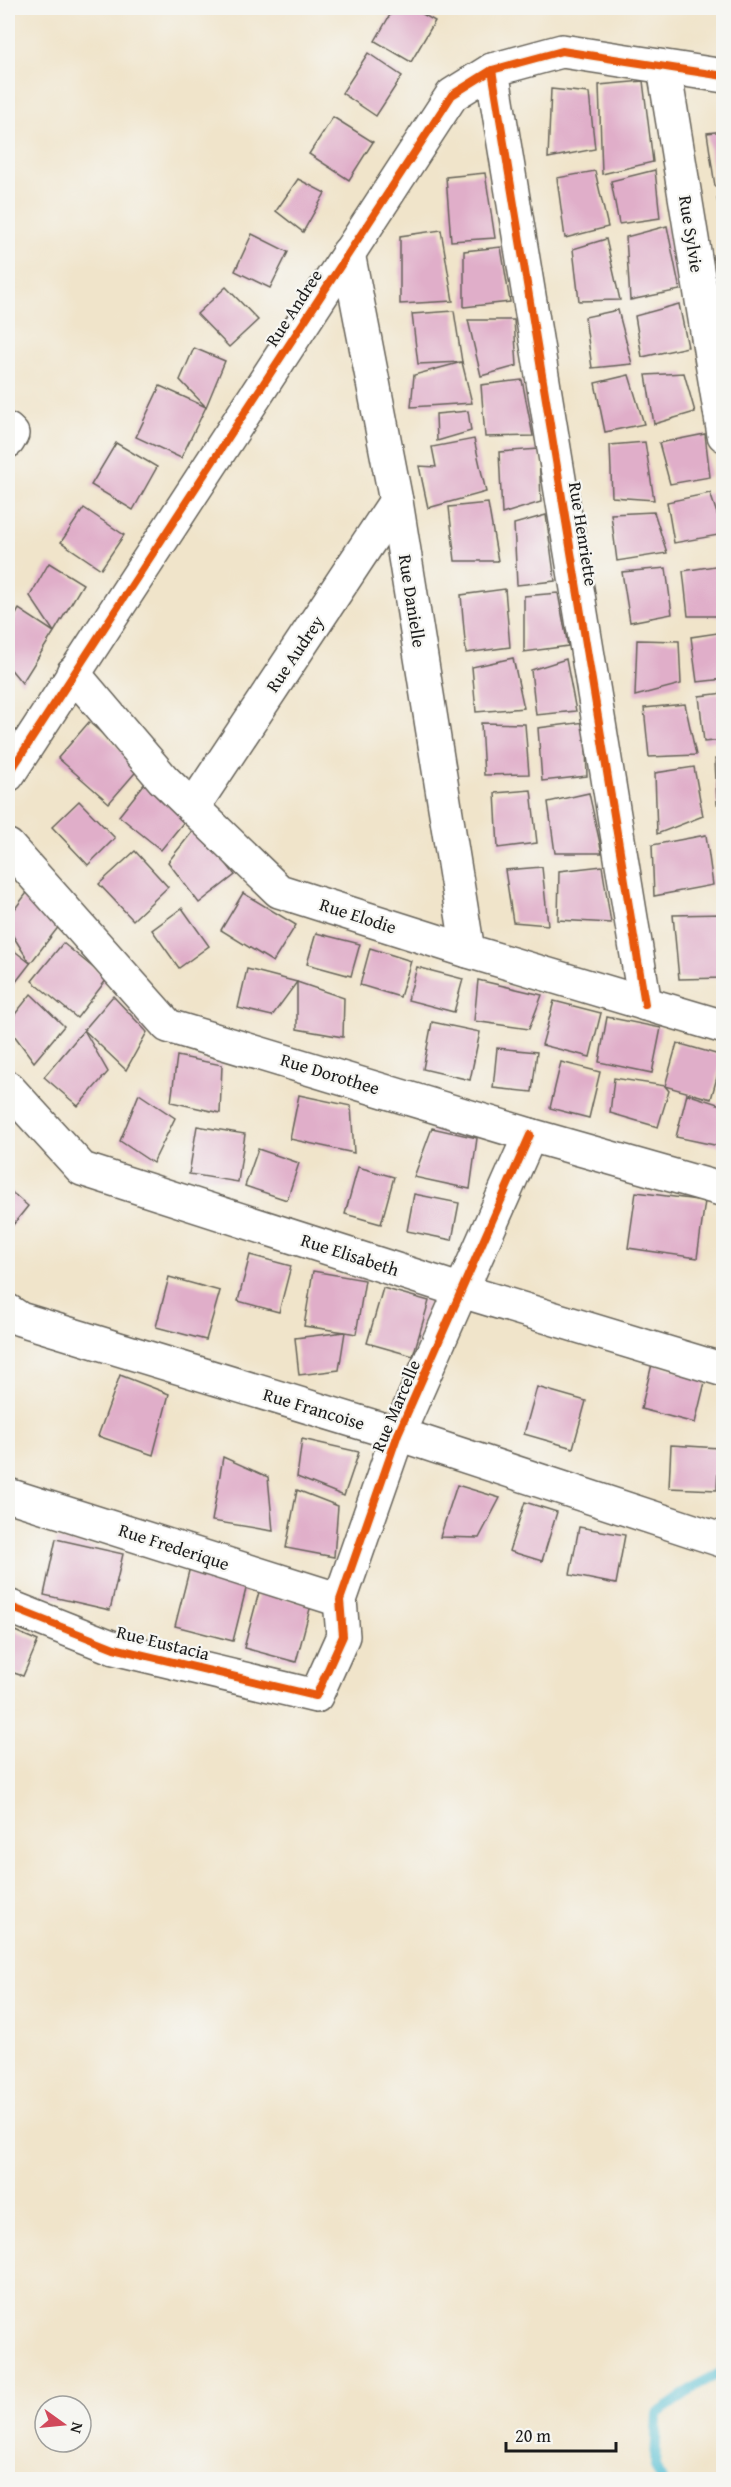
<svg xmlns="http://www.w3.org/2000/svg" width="731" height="2487" viewBox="0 0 731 2487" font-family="'Gentium Book Plus',serif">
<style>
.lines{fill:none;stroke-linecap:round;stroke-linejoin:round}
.stream{stroke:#56bfd3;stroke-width:10}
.building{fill:#e0aec9}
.minor-casing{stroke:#666259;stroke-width:36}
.minor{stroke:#fff;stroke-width:33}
.cycleway-casing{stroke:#f6f6f2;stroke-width:11}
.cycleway{stroke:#e8590c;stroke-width:8}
.labels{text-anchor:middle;stroke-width:4.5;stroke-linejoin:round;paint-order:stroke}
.street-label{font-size:18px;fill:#1c1c1c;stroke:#f6f6f2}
</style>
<rect width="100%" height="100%" fill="#f6f6f2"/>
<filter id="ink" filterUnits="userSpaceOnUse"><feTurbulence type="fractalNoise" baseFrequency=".0167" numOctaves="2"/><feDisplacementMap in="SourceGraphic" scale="12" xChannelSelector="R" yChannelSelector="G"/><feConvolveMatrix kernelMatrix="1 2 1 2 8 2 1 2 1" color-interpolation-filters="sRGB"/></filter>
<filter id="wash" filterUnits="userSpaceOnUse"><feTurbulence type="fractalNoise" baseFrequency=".008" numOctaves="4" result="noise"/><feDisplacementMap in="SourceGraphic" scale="24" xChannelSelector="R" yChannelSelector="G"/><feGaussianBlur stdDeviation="1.35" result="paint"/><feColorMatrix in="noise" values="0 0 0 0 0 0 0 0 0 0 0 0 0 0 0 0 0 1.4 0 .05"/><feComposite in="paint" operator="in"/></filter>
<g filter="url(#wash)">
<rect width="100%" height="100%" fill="#f0e4ca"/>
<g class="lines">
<polyline class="stream" points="662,2480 655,2466 657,2414 699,2384 724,2371"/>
</g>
<g id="blocks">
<g class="building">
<polygon points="394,8 412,8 435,21 411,62 375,41"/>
<polygon points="368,53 402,76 376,116 342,93"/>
<polygon points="643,81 653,162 602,174 599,85"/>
<polygon points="551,89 589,93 595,149 548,158"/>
<polygon points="333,117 373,142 349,180 309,154"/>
<polygon points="724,131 724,185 715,186 707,133"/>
<polygon points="655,170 660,218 619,224 611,181"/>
<polygon points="595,171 608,227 565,238 557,178"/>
<polygon points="485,173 495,238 451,241 446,177"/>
<polygon points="298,179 325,193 303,232 276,211"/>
<polygon points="724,196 724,231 722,231 717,198"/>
<polygon points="667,226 680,290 630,300 626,237"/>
<polygon points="441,230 453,301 400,304 400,236"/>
<polygon points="252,234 288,252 270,288 235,271"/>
<polygon points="606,239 620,300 579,301 573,249"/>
<polygon points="501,247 510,302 464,307 464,251"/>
<polygon points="718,253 724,253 724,277 722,277"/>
<polygon points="226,287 258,320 229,347 197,314"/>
<polygon points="679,304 688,347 642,357 635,316"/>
<polygon points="618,310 632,364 592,368 585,317"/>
<polygon points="454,311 462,362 418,364 412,314"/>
<polygon points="468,320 514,320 517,366 481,376"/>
<polygon points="194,348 225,361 206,407 181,458 136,437 160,386 206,407 180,380"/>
<polygon points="462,362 472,403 411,407 414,375"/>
<polygon points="684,373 695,412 654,424 646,375"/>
<polygon points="629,375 644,424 605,432 595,383"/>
<polygon points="522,380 533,436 485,437 481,385"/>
<polygon points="468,411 471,431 437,441 436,414"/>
<polygon points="705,434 710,477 670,484 659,443"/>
<polygon points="474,439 486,492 428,508 419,466 436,467 432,447"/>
<polygon points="645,442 654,500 612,497 610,445"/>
<polygon points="116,443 157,467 133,510 91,485"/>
<polygon points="539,449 541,502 502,514 499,452"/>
<polygon points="710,493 724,534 674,543 667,502"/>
<polygon points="488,503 498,561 455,561 449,507"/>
<polygon points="84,508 124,535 101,569 61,542"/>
<polygon points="654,512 667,553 617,561 611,514"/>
<polygon points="546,515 555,581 517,585 514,524"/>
<polygon points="49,563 83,584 54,632 22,683 8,666 8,628 19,609 54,632 30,596"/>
<polygon points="721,565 724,616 688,616 683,571"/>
<polygon points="666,568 672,614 630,622 622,572"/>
<polygon points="505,589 510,647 466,653 461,595"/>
<polygon points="558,593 568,646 524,652 524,596"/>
<polygon points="724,632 724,679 697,682 691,637"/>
<polygon points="637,640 679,641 681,684 635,696"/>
<polygon points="513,658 524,708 476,712 472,667"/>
<polygon points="566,659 576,711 536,715 531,670"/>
<polygon points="724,693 724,740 704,742 699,696"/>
<polygon points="685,704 696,755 649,757 644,708"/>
<polygon points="89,722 140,767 109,803 58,758"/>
<polygon points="585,722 587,776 542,781 538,728"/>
<polygon points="481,723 525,724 529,774 484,775"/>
<polygon points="715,759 724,759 724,803 717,804"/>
<polygon points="694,767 703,816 657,834 655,773"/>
<polygon points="145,783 187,818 161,850 119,816"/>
<polygon points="531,790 537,843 498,848 495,793"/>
<polygon points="589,793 602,853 555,853 548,802"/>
<polygon points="79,801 115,838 88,865 52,827"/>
<polygon points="197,826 235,875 199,903 168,862"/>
<polygon points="706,835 713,885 654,896 652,845"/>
<polygon points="135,851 168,887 133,920 99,884"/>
<polygon points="602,866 611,923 558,920 559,871"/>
<polygon points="542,867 548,925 513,922 505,870"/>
<polygon points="32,886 60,925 8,992 8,946 30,963 8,928 8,918"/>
<polygon points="243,893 296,925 273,962 221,930"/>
<polygon points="182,908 209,946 179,968 152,930"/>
<polygon points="724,914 724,978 679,979 673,915"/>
<polygon points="316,933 360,944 351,976 307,964"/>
<polygon points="63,943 107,979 77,1018 32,981"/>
<polygon points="370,948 411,961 400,997 360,985"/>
<polygon points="417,967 463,979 454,1012 408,1000"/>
<polygon points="247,969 297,982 272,1016 238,1008"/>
<polygon points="478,980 542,995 529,1029 474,1021"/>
<polygon points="297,982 344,998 343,1037 297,1029"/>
<polygon points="31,994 64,1026 34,1062 8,1027 8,1023"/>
<polygon points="113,996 147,1032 126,1070 84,1030"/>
<polygon points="554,1001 601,1013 590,1057 542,1045"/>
<polygon points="607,1017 661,1028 652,1073 599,1062"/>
<polygon points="432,1022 480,1032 470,1080 423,1069"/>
<polygon points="84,1030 108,1072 78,1106 44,1077"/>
<polygon points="677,1043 723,1056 711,1099 665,1086 669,1091 658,1127 610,1113 614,1078 665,1086"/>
<polygon points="497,1048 537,1052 532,1092 493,1088"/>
<polygon points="177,1056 222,1065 220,1113 171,1102"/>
<polygon points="561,1062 600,1072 589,1118 550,1108"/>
<polygon points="139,1094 175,1118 153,1163 120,1141"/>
<polygon points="687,1094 724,1106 724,1147 676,1137"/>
<polygon points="299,1095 351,1106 354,1153 290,1139"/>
<polygon points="197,1126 245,1134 238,1182 189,1174"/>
<polygon points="432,1128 477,1138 470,1189 414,1177"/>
<polygon points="258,1149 299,1163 287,1200 245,1186"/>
<polygon points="358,1167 394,1177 381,1224 345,1214"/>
<polygon points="8,1189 28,1206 8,1231"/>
<polygon points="636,1192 705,1201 697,1258 628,1248"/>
<polygon points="414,1194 459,1203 452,1240 407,1231"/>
<polygon points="250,1255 291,1266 279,1312 238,1301"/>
<polygon points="313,1271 365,1280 356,1334 345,1332 339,1370 299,1375 295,1338 345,1332 304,1326"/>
<polygon points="169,1277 220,1291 206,1340 156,1327"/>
<polygon points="383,1288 429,1301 413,1356 367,1343"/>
<polygon points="652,1364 706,1378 695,1423 641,1409"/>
<polygon points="120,1375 169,1394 153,1455 98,1436"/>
<polygon points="537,1387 586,1401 573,1448 524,1434"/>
<polygon points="302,1439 359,1452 344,1496 297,1477"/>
<polygon points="671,1445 719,1448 717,1490 669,1488"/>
<polygon points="223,1457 268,1477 273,1531 212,1521"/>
<polygon points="457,1485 500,1498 479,1538 440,1537"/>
<polygon points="297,1490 338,1506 334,1557 286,1548"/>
<polygon points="525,1502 557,1512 542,1561 509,1551"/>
<polygon points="579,1527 625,1535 616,1584 570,1575"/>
<polygon points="56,1539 123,1554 110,1610 44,1595"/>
<polygon points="190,1567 248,1581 233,1641 175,1626"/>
<polygon points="259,1592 311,1605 296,1662 244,1648"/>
<polygon points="8,1628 38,1641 23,1676 8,1671"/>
</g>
</g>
</g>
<g filter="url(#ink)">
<use href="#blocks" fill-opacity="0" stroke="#666259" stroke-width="1.5"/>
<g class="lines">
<defs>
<g id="minor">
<polyline points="664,68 724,435"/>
<polyline points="492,70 645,1004"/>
<polyline points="348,253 396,501 468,951"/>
<polyline points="8,430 12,434 8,441"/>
<polyline points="73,673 163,779 279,891 468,951 724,1027"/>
<polyline points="8,775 452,95 492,70 562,51 724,76"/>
<polyline points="193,807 396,501"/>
<polyline points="8,846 168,1026 530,1135 724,1190"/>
<polyline points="8,1088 82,1169 462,1291 724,1370"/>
<polyline points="8,1311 20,1319 398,1434 724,1541"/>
<polyline points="8,1495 340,1600"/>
<polyline points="8,1606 114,1648 316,1696 343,1636 340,1600 398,1434 530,1135"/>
</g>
</defs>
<use href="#minor" class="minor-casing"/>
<use href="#minor" class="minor"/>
<defs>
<g id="cycleway">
<polyline points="492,70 645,1004"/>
<polyline points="8,775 452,95 492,70 562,51 724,76"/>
<polyline points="8,1606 114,1648 316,1696 343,1636 340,1600 398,1434 530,1135"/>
</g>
</defs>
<use href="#cycleway" class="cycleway-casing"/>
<use href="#cycleway" class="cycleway"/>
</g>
</g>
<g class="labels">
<g class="street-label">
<text transform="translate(691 234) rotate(81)" y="6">Rue Sylvie</text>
<text transform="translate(294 308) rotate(-57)" y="6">Rue Andree</text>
<text transform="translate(583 534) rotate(81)" y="6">Rue Henriette</text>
<text transform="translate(412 601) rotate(81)" y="6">Rue Danielle</text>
<text transform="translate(295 654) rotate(-56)" y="6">Rue Audrey</text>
<text transform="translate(358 916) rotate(18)" y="6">Rue Elodie</text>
<text transform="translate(330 1074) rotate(17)" y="6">Rue Dorothee</text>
<text transform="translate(350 1255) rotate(18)" y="6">Rue Elisabeth</text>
<text transform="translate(396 1406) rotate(-67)" y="6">Rue Marcelle</text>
<text transform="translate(314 1409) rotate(17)" y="6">Rue Francoise</text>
<text transform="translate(174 1547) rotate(18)" y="6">Rue Frederique</text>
<text transform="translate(163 1643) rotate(14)" y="6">Rue Eustacia</text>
</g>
</g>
<rect width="731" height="2487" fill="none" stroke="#f6f6f2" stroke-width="30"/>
<g transform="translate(63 2424) rotate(105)"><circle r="28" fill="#f6f6f2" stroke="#9f9f9c" stroke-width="1.5"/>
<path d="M0-4.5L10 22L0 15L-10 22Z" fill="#d1495b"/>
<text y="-9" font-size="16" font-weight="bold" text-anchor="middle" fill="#1c1c1c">N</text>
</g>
<path d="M506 2442v9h110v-9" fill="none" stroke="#1c1c1c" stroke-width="3"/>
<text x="515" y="2442" font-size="18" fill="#1c1c1c" stroke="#f6f6f2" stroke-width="4.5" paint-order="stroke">20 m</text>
</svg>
